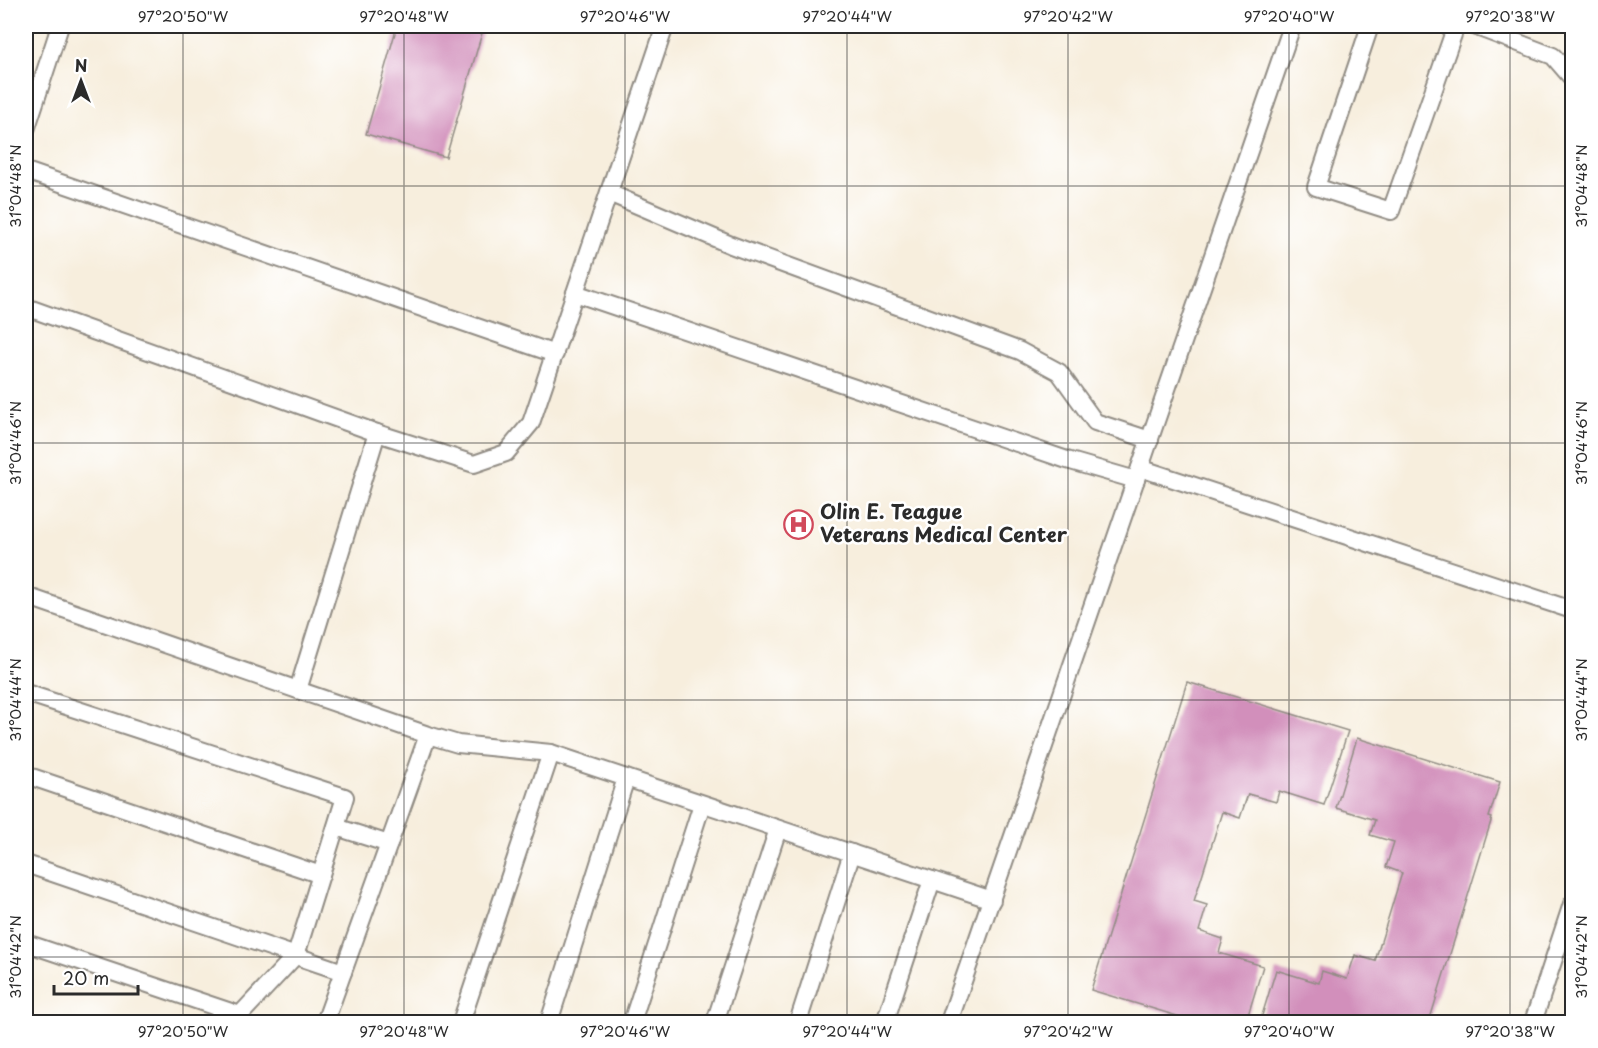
<svg xmlns="http://www.w3.org/2000/svg" width="1598" height="1048" viewBox="0 0 1598 1048" font-family="'Playpen Sans',sans-serif">
<style>
.building{fill:#d28fbb}
.lines{fill:none;stroke-linecap:round;stroke-linejoin:round}
.service-casing{stroke:#918c84;stroke-width:20}
.service{stroke:#fff;stroke-width:16}
.ticks{fill:none;stroke:#2b2b2b;stroke-width:1.5;stroke-opacity:0.45}
.labels{text-anchor:middle;stroke-width:5;stroke-linejoin:round;paint-order:stroke}
.poi-label{font-size:20px;font-weight:bold;fill:#2b2b2b;stroke:#fff;text-anchor:start}
.neatline{fill:none;stroke:#2b2b2b;stroke-width:2}
.ticks-label{font-size:15px;text-anchor:middle;fill:#2b2b2b}
</style>
<rect width="100%" height="100%" fill="#fff"/>
<filter id="ink" filterUnits="userSpaceOnUse"><feTurbulence type="fractalNoise" baseFrequency=".0167" numOctaves="2"/><feDisplacementMap in="SourceGraphic" scale="12" xChannelSelector="R" yChannelSelector="G"/><feConvolveMatrix kernelMatrix="1 2 1 2 8 2 1 2 1" color-interpolation-filters="sRGB"/></filter>
<filter id="wash" filterUnits="userSpaceOnUse"><feTurbulence type="fractalNoise" baseFrequency=".008" numOctaves="4" result="noise"/><feDisplacementMap in="SourceGraphic" scale="24" xChannelSelector="R" yChannelSelector="G"/><feGaussianBlur stdDeviation="1.35" result="paint"/><feColorMatrix in="noise" values="0 0 0 0 0 0 0 0 0 0 0 0 0 0 0 0 0 1.4 0 .05"/><feComposite in="paint" operator="in"/></filter>
<g filter="url(#wash)">
<rect width="100%" height="100%" fill="#f7eedd"/>
<g id="blocks">
<g class="building">
<polygon points="397,26 484,26 446,157 366,134"/>
<polygon points="1187,682 1348,731 1324,805 1279,791 1276,802 1248,794 1240,818 1222,812 1194,901 1207,905 1199,931 1223,939 1219,953 1263,966 1246,1022 1197,1022 1091,990"/>
<polygon points="1357,738 1500,782 1489,817 1492,818 1429,1022 1260,1022 1276,970 1319,983 1322,971 1347,979 1355,955 1375,961 1402,873 1386,867 1394,842 1370,835 1375,820 1336,808"/>
</g>
</g>
</g>
<g filter="url(#ink)">
<use href="#blocks" fill-opacity="0" stroke="#918c84" stroke-width="1.5"/>
<g class="lines">
<defs>
<g id="service">
<polyline points="1370,26 1316,187 1391,211 1456,26"/>
<polyline points="1474,26 1553,56 1572,78"/>
<polyline points="26,130 60,26"/>
<polyline points="26,171 555,354"/>
<polyline points="609,193 731,245 1020,351 1059,372 1095,422 1150,440"/>
<polyline points="575,293 1067,460 1136,480"/>
<polyline points="26,307 377,433 474,464 506,453 531,423 665,26"/>
<polyline points="1140,468 1572,610"/>
<polyline points="26,596 428,735 458,744 551,753 992,900"/>
<polyline points="298,690 377,433"/>
<polyline points="26,693 345,797 296,955 240,1015 237,1022"/>
<polyline points="26,775 321,875"/>
<polyline points="336,827 389,844"/>
<polyline points="26,864 343,972"/>
<polyline points="26,943 240,1015"/>
<polyline points="325,1022 428,735"/>
<polyline points="461,1022 551,753"/>
<polyline points="549,1022 626,778"/>
<polyline points="632,1022 702,804"/>
<polyline points="715,1022 778,829"/>
<polyline points="798,1022 852,853"/>
<polyline points="885,1022 932,880"/>
<polyline points="949,1022 1292,26"/>
<polyline points="1533,1022 1572,904"/>
</g>
</defs>
<use href="#service" class="service-casing"/>
<use href="#service" class="service"/>
</g>
</g>
<path class="ticks" d="M183,26V1022M404,26V1022M625,26V1022M847,26V1022M1068,26V1022M1289,26V1022M1510,26V1022M26,186H1572M26,443H1572M26,700H1572M26,957H1572"/>
<defs>
<symbol id="hospital-ring" viewBox="-11 -11 22 22"><circle r="9.5" fill="#fff" stroke="#d1495b" stroke-width="1.5"/><path d="M-5-5h3v3.5h4V-5h3V5h-3V1.5h-4V5h-3Z" fill="#d1495b"/></symbol>
</defs>
<g fill-rule="evenodd">
<use href="#hospital-ring" x="782" y="508" width="33" height="33"/>
</g>
<g class="labels">
<g class="poi-label">
<text x="820" y="519">Olin E. Teague<tspan x="820" dy="23">Veterans Medical Center</tspan></text>
</g>
</g>
<rect width="1598" height="1048" fill="none" stroke="#fff" stroke-width="66"/>
<g transform="translate(81 81)" stroke="#ffffff" stroke-width="4.5" paint-order="stroke">
<path d="M0-4.5L10 22L0 15L-10 22Z" fill="#2b2b2b"/>
<text y="-9" font-size="16" font-weight="bold" text-anchor="middle" fill="#2b2b2b">N</text>
</g>
<path d="M54 985v9h84v-9" fill="none" stroke="#2b2b2b" stroke-width="3"/>
<text x="63" y="985" font-size="18" fill="#2b2b2b" stroke="#ffffff" stroke-width="4.5" paint-order="stroke">20 m</text>
<rect x="33" y="33" width="1532" height="982" class="neatline"/>
<g class="ticks-label">
<text x="183" y="22">97°20'50"W</text>
<text x="404" y="22">97°20'48"W</text>
<text x="625" y="22">97°20'46"W</text>
<text x="847" y="22">97°20'44"W</text>
<text x="1068" y="22">97°20'42"W</text>
<text x="1289" y="22">97°20'40"W</text>
<text x="1510" y="22">97°20'38"W</text>
<text transform="translate(16 186) rotate(-90)" y="5">31°04'48"N</text>
<text transform="translate(1582 186) rotate(-90)" y="5">31°04'48"N</text>
<text transform="translate(16 443) rotate(-90)" y="5">31°04'46"N</text>
<text transform="translate(1582 443) rotate(-90)" y="5">31°04'46"N</text>
<text transform="translate(16 700) rotate(-90)" y="5">31°04'44"N</text>
<text transform="translate(1582 700) rotate(-90)" y="5">31°04'44"N</text>
<text transform="translate(16 957) rotate(-90)" y="5">31°04'42"N</text>
<text transform="translate(1582 957) rotate(-90)" y="5">31°04'42"N</text>
<text x="183" y="1037">97°20'50"W</text>
<text x="404" y="1037">97°20'48"W</text>
<text x="625" y="1037">97°20'46"W</text>
<text x="847" y="1037">97°20'44"W</text>
<text x="1068" y="1037">97°20'42"W</text>
<text x="1289" y="1037">97°20'40"W</text>
<text x="1510" y="1037">97°20'38"W</text>
</g>
</svg>
